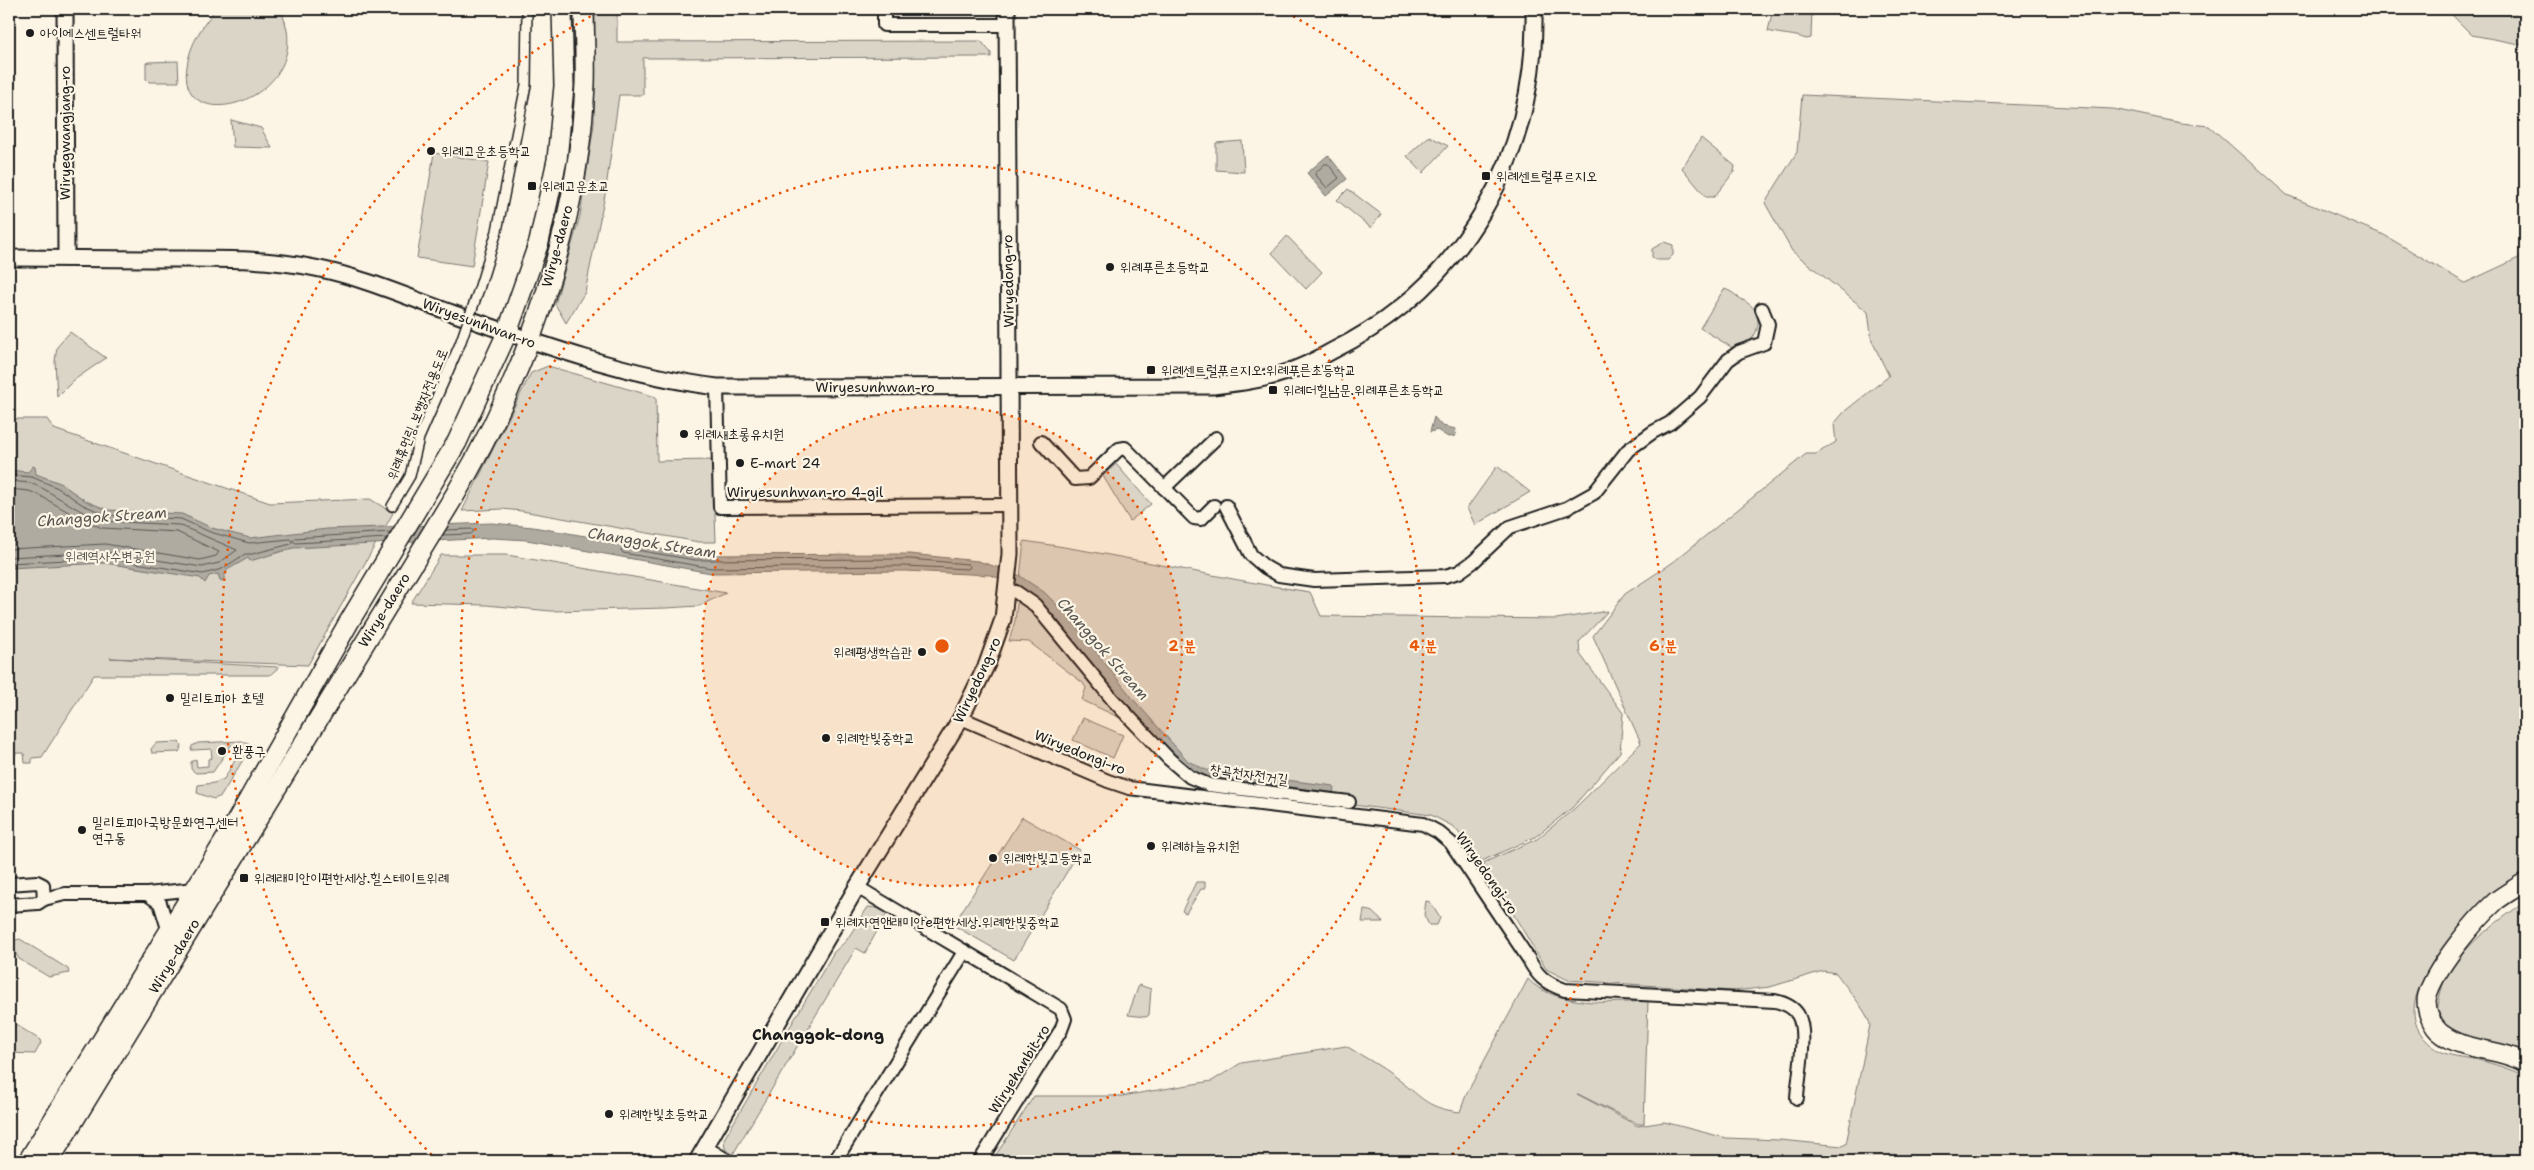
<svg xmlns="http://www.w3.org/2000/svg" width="2534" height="1170" viewBox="0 0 2534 1170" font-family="'Shantell Sans','Poor Story',sans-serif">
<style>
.green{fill:#dbd5c8;stroke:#7c7872}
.water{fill:#b0aba1;stroke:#75726c}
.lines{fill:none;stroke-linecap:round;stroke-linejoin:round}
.shore{stroke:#575551;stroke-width:1}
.pedestrian-casing{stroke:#1c1c1c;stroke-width:12}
.minor-casing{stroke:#1c1c1c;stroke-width:16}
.tertiary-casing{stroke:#1c1c1c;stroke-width:19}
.secondary-casing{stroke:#1c1c1c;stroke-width:21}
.primary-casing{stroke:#1c1c1c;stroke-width:22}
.pedestrian{stroke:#fcf5e5;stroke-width:9}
.minor{stroke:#fcf5e5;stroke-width:12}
.tertiary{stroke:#fcf5e5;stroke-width:15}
.secondary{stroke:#fcf5e5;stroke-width:18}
.primary{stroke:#fcf5e5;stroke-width:19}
.pedestrian-bridge-casing{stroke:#1c1c1c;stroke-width:12;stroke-linecap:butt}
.pedestrian-bridge{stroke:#fcf5e5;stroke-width:9}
.ring{fill:none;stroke:#e8590c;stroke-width:2.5;stroke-dasharray:2.5 5}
.poi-dot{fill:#1c1c1c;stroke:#fcf5e5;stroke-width:2}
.labels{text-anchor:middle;stroke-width:4.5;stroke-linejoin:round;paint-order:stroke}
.poi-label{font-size:14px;fill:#1c1c1c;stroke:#fcf5e5;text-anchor:start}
.street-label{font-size:14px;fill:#1c1c1c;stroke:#fcf5e5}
.park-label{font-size:14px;fill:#555450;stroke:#fcf5e5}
.water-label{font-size:15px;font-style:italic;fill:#575551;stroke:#fcf5e5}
.quarter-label{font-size:16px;font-weight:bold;fill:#1c1c1c;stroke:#fcf5e5}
.centre{fill:#e8590c;stroke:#fcf5e5;stroke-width:2.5}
.ring-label{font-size:15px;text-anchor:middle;font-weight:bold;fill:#e8590c;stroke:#fcf5e5;stroke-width:4.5;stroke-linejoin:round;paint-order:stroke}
</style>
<rect width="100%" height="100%" fill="#fcf5e5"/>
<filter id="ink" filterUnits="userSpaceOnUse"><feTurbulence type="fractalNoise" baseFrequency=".02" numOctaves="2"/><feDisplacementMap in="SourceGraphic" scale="10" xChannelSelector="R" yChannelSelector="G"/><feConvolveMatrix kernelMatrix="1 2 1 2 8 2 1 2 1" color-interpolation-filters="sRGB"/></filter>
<g filter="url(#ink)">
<g class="green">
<path d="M216,9H280C323,97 175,144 187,66C190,44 202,26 216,9Z"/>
<polygon points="595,9 617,9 617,42 981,41 991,53 991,57 643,58 643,95 619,95 605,195 585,292 566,323 555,304 580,216 594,124"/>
<path d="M1773,9H1812L1811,38L1806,39C1794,34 1782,35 1768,31Z"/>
<polygon points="2446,9 2525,9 2525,45 2472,35"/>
<polygon points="178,61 179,82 149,82 146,79 146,63 149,62"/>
<path d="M1802,95L2113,109L2181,123L2209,126L2287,195L2384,235L2465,283L2525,255V875C2489,905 2365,998 2435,1048C2447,1057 2465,1057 2479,1060C2493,1064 2513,1069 2525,1077V1161H992L1034,1096H1122L1212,1081L1241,1063L1346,1046C1364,1057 1383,1067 1399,1080C1424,1099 1427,1108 1460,1112L1466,1095L1528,979C1554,1007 1612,1003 1648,1001L1644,1124H1638L1578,1094H1577L1638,1126L1664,1122L1726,1138L1780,1140L1842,1146L1846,1144L1870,1025C1868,1012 1845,986 1836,973L1823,971L1770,987L1733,991L1568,980L1546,969L1483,863L1537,839L1575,808L1641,743L1593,636L1625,594L1672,563L1806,454H1816L1836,442L1834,424L1845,411L1889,376L1872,341L1868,312L1792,251L1765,203L1797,152Z"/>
<polygon points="231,120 261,128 272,148 233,147"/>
<polygon points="1429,136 1448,146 1423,173 1407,156"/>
<polygon points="1701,138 1735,166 1734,172 1714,197 1706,197 1682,168"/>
<polygon points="1242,141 1244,172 1216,170 1216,143"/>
<polygon points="434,153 489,162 472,266 417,258"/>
<polygon points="1348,189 1381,214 1371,228 1337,200"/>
<polygon points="1287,236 1322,272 1306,289 1272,253"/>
<polygon points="1664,242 1673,245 1673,255 1668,260 1657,260 1652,257 1652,249"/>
<path d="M1724,289C1729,290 1733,293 1738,297C1744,301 1753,305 1756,312C1763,329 1751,345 1736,350L1700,328Z"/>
<polygon points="70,332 106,358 74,380 57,397 55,361 57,347"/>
<polygon points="548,366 656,397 657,461 713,460 716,542 699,542 522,511 502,509 462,511 531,373"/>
<polygon points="9,419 47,419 54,429 270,503 370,499 393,513 308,665 110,658 279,667 270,675 94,675 42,757 32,758 32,763 25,763 24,753 9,753 9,657 14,657 9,656"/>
<polygon points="1116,464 1151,504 1130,521 1103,476"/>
<polygon points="1497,466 1530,492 1475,525 1467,508"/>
<path d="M1024,541C1120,554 1214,578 1310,592L1321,616L1556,619L1608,611L1579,642L1580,654L1623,713L1620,752L1573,807L1535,837L1482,861L1454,827L1431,815L1204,786L1135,725L1082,700L1086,688L1083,683L1029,642L1009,641L1015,621Z"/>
<polygon points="441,555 507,555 726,593 699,606 666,608 551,611 486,605 411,603"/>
<polygon points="1083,718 1123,735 1113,758 1073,740"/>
<polygon points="242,741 250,745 249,750 221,796 214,799 197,793 198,785 214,783 224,779 243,747 231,745 213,772 196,773 191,769 191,762 196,759 197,767 208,766 208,759 212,758 211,749 194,750 191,750 192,746 198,743"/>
<polygon points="179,742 182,745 179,752 152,753 151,749 156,743"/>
<polygon points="1022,817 1080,850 1014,960 953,925"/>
<polygon points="1196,882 1205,882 1205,889 1201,889 1186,913 1182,911"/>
<polygon points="1426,901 1430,902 1440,918 1437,925 1429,925 1424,915"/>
<path d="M2525,902V1057L2451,1034L2436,1020C2438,1007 2439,994 2444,982C2460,947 2495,923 2525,902Z"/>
<polygon points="868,907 877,908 887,913 865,953 856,948 733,1154 725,1149 724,1139 834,952 846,941"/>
<polygon points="1364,910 1371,911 1383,922 1362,922"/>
<polygon points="20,939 68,969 69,973 49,977 19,959 12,947 15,940"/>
<polygon points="1139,985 1151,989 1149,1015 1146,1017 1128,1015"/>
<polygon points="9,1020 40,1040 41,1043 35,1054 9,1053"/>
</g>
<g class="water">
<polygon points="1328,155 1347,179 1326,196 1307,173"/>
<polygon points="1434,417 1442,426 1456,429 1455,436 1448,437 1437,430 1430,432"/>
<polygon points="33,466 35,467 36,474 60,483 86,501 108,510 182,514 212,528 250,538 327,529 492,523 533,527 695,555 910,554 978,561 1015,573 1044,592 1067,615 1134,700 1188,761 1206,770 1334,786 1333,795 1208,778 1190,771 1116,698 1058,620 1018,585 990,575 905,571 711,573 527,540 493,538 293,548 250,561 248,558 227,570 223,581 220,580 218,574 209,576 205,583 200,578 105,563 9,568 9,470 28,472"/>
</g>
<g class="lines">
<g class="shore">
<polygon points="1325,164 1328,164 1339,178 1327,188 1315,174"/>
<polyline points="9,475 32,477 58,488 83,505 107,515 181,519 210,532 249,543 290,539 292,541 291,544 252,554 245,554 222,569 203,574 105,558 9,563"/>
<polyline points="9,481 30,483 42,488 81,511 104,521 179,525 237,550 219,563 202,567 105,552 9,557"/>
<polyline points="9,489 29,491 39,495 77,517 102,528 177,532 219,552 216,556 200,560 105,544 9,549"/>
<polyline points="443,535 471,534 474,531 471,529 446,530"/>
<polyline points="387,538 296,543 293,541 295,538 391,532"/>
<polygon points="624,548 695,560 910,559 968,564 970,567 968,569 905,566 711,568 623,553 621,550"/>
</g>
<defs>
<g id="pedestrian">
<polyline points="479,289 497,231 526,85 527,9"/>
<polyline points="392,506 410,476 419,438 460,344"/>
</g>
<g id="minor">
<polyline points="884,9 884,25 1007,25"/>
<polyline points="717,387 720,507 1010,505"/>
<polyline points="1041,442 1075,479 1089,478 1119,449 1125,448 1194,518 1201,519 1214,506"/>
<polyline points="1164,488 1216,438"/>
<polyline points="1226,506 1251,555 1265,567 1279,575 1314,580 1445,576 1459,572 1473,562 1510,527 1567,508 1594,493 1628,450 1653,432 1670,423 1700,397 1728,360 1739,352 1764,343 1768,324 1762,309"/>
<polyline points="1016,592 1035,605 1113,700 1169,759 1190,777 1209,785 1349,802"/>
<path d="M961,718L1108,781L1129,788L1423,824L1438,832L1451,843L1528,958C1537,976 1545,983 1565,990L1775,1001C1784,1003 1793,1006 1798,1015C1808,1032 1798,1078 1797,1098"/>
<polyline points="9,884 37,882 43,885 44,899 38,903 9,905"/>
<polyline points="857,887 1061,1009 1065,1019 1061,1030 980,1161"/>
<polyline points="147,894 160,903 169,932"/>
<polyline points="44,899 65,894 147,894 195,889"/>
<polyline points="705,1147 728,1161"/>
<polyline points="835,1161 964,952"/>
</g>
<g id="tertiary">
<polyline points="65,9 66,258"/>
<path d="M9,258C55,258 102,259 149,259C204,259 261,257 315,268C362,277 407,297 452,313C539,344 625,375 717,387L1213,386C1238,383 1263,380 1287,372C1302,367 1318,359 1332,351C1464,286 1537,155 1534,9"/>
<polyline points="697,1161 857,887 961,718 987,664 1003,619 1010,554 1007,9"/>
</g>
<path id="secondary" d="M2525,882C2516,888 2505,894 2496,901C2475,920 2434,969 2427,997C2425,1010 2432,1027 2442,1034C2466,1052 2501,1048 2525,1063"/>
<g id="primary">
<polyline points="28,1161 232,829 349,622 457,442 507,333 539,242 557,160 564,86 562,9"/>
<path d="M49,1161L455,495C527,373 579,226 585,84C586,59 584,34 584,9"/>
</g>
</defs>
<use href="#pedestrian" class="pedestrian-casing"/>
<use href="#minor" class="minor-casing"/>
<use href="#tertiary" class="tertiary-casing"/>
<use href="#secondary" class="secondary-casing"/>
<use href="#primary" class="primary-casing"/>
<use href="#pedestrian" class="pedestrian"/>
<use href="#minor" class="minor"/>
<use href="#tertiary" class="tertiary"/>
<use href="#secondary" class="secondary"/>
<use href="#primary" class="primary"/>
<defs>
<polyline id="pedestrian-bridge" points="460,344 479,289"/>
</defs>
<use href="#pedestrian-bridge" class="pedestrian-bridge-casing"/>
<use href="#pedestrian-bridge" class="pedestrian-bridge"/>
</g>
</g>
<circle cx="942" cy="646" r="240" fill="#e8590c" fill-opacity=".12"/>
<g class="ring">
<circle cx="942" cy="646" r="240"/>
<circle cx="942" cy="646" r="481"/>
<path d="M437 1160A721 721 0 0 1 604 9M1280 9A721 721 0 0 1 1447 1160"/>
</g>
<g class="poi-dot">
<circle cx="30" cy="33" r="5"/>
<circle cx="431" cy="151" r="5"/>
<rect x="1481" y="171" width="10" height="10" rx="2.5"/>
<rect x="527" y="181" width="10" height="10" rx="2.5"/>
<circle cx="1110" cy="267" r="5"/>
<rect x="1146" y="365" width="10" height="10" rx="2.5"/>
<rect x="1268" y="385" width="10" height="10" rx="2.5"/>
<circle cx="684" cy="434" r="5"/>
<circle cx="740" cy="463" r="5"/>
<circle cx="922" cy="652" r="5"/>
<circle cx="170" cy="698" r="5"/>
<circle cx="826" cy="738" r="5"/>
<circle cx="222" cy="751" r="5"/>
<circle cx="82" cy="830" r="5"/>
<circle cx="1151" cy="846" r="5"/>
<circle cx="993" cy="858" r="5"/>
<rect x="239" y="873" width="10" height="10" rx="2.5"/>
<rect x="820" y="917" width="10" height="10" rx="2.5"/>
<circle cx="609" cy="1114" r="5"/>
</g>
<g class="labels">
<g class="poi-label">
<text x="40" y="38">아이에스센트럴타워</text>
<text x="441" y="156">위례고운초등학교</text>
<text x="1496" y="181">위례센트럴푸르지오</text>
<text x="542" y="191">위례고운초교</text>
<text x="1120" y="272">위례푸른초등학교</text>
<text x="1161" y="375">위례센트럴푸르지오.위례푸른초등학교</text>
<text x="1283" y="395">위례더힐남문.위례푸른초등학교</text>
<text x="694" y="439">위례새초롱유치원</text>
<text x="750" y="468">E-mart 24</text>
<text x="912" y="657" text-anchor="end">위례평생학습관</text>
<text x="180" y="703">밀리토피아 호텔</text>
<text x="836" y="743">위례한빛중학교</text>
<text x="232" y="756">환풍구</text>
<text x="92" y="827">밀리토피아국방문화연구센터<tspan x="92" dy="16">연구동</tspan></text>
<text x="1161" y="851">위례하늘유치원</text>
<text x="1003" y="863">위례한빛고등학교</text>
<text x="254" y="883">위례래미안이편한세상.힐스테이트위례</text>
<text x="835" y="927">위례자연앤래미안e편한세상.위례한빛중학교</text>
<text x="619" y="1119">위례한빛초등학교</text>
</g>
<g class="street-label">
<text transform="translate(65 133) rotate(-90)" y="5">Wiryegwangjang-ro</text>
<text transform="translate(557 246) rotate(-75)" y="5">Wirye-daero</text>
<text transform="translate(1008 281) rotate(-91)" y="5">Wiryedong-ro</text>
<text transform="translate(479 323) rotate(20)" y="5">Wiryesunhwan-ro</text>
<text x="875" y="392">Wiryesunhwan-ro</text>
<text transform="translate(417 414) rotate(-68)" y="5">위례휴먼링 보행자전용도로</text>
<text x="805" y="497">Wiryesunhwan-ro 4-gil</text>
<text transform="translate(384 610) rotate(-58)" y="5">Wirye-daero</text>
<text transform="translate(977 680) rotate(-65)" y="5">Wiryedong-ro</text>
<text transform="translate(1080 752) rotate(22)" y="5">Wiryedongi-ro</text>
<text transform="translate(1249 774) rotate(8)" y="5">창곡천자전거길</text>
<text transform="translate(1487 873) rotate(55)" y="5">Wiryedongi-ro</text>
<text transform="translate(174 956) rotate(-59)" y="5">Wirye-daero</text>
<text transform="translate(1019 1069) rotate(-58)" y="5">Wiryehanbit-ro</text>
</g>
<g class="park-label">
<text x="110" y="561">위례역사수변공원</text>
</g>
<g class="water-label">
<text transform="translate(102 517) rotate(-4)" y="5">Changgok Stream</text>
<text transform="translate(652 543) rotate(9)" y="5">Changgok Stream</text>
<text transform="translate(1103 649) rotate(49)" y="5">Changgok Stream</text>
</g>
<g class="quarter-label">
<text x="818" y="1040">Changgok-dong</text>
</g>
</g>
<circle cx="942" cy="646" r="8" class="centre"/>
<g class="ring-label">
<text x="1182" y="651">2 분</text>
<text x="1423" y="651">4 분</text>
<text x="1663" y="651">6 분</text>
</g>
<rect width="2534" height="1170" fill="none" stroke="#fcf5e5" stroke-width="30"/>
<rect x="15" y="15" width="2504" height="1140" fill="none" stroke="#1c1c1c" stroke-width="2" filter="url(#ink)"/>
</svg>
